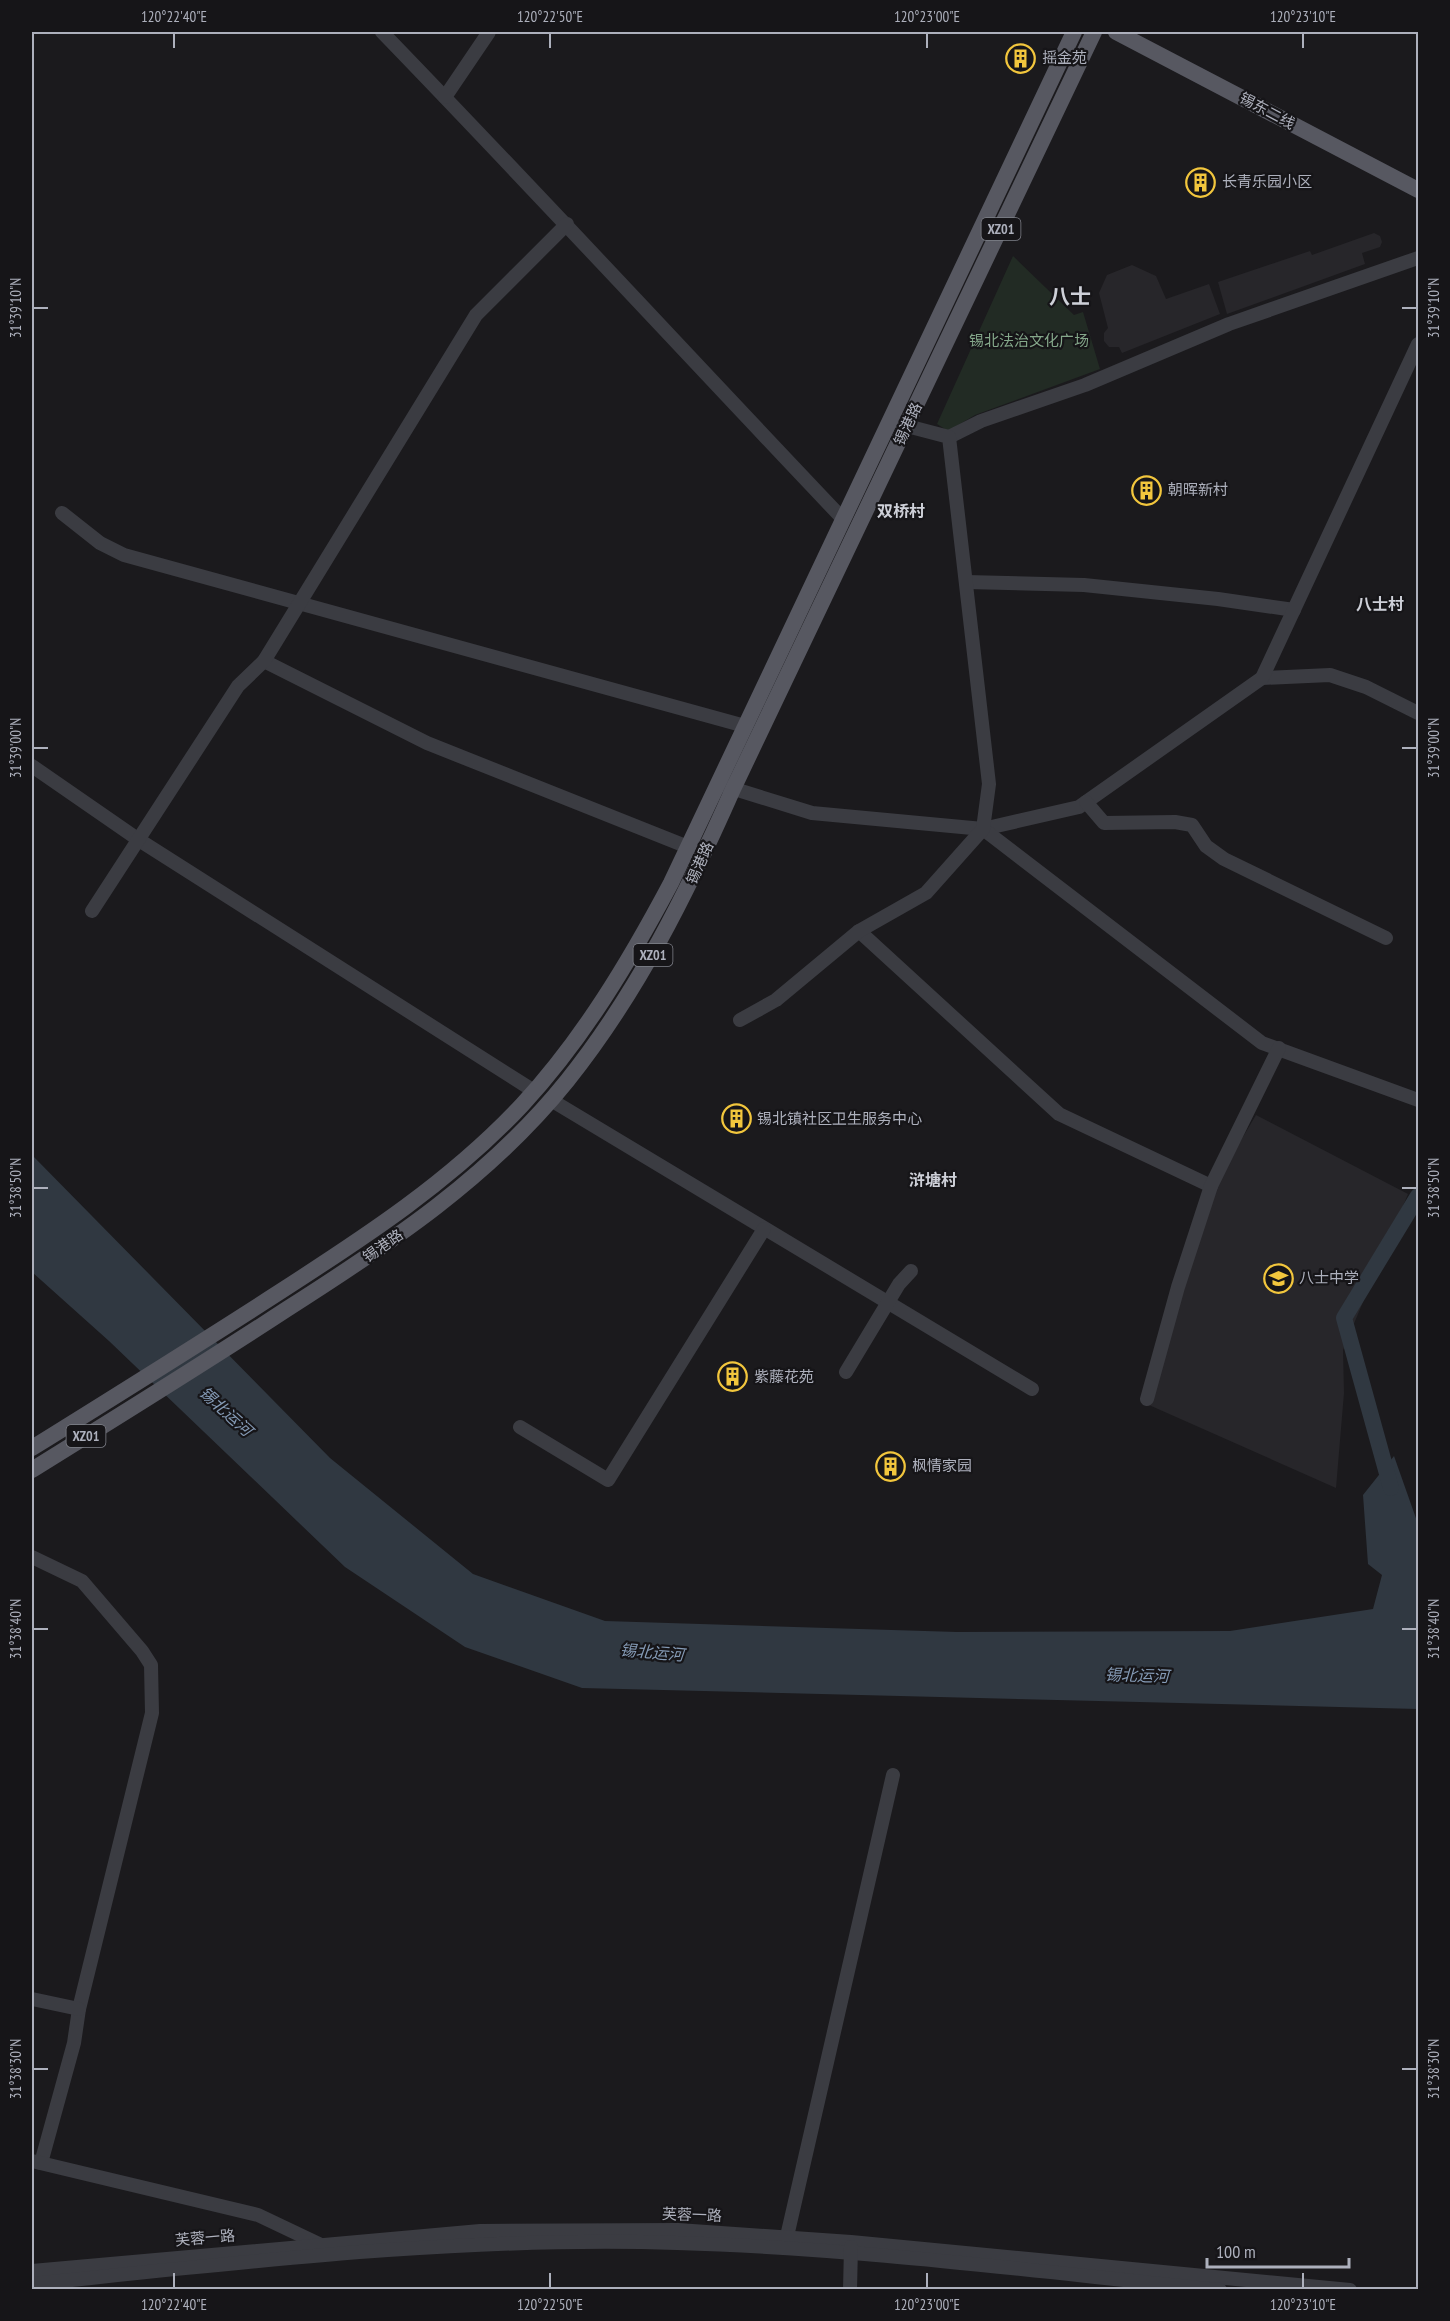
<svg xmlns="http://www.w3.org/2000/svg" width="1450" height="2321" viewBox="0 0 1450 2321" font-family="'PT Sans Narrow','Noto Sans SC',sans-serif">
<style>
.built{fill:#27262a}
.green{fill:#222b24}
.water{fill:#303841}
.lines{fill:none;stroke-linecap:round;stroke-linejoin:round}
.river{stroke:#303841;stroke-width:16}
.minor{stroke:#3b3c42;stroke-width:14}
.major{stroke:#575861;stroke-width:16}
.ticks{fill:none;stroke:#adb0bc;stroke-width:2}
.labels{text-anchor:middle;stroke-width:4.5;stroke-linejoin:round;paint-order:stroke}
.shield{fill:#161518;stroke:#80828b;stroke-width:1.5}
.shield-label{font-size:14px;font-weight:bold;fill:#adb0bc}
.poi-label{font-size:15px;fill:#adb0bc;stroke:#161518;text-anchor:start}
.street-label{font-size:15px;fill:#adb0bc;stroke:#161518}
.park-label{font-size:15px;fill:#84a78a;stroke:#161518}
.neighbourhood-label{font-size:16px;font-weight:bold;fill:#ced0d8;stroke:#161518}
.water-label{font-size:16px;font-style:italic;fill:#859bb6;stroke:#161518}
.district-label{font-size:21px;font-weight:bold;fill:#ced0d8;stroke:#161518}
.neatline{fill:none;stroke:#adb0bc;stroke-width:2}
.ticks-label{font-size:15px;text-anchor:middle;fill:#adb0bc}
</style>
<rect width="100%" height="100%" fill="#1b1a1d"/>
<g class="built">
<polygon points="1374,233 1380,236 1382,242 1380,247 1362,253 1365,264 1227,314 1218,282 1310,251 1312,255"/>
<polygon points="1132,265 1156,276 1166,299 1209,284 1220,314 1122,353 1119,347 1109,347 1104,341 1104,333 1108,328 1099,293 1107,275"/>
<polygon points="1256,1115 1408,1194 1343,1350 1344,1393 1336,1488 1149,1405 1170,1324 1221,1174"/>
</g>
<polygon class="green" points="1013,256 1074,315 1083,312 1100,369 975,415 948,431 937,424"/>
<polygon class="water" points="32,1155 330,1458 473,1574 605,1621 957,1632 1230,1631 1373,1609 1382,1575 1368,1564 1363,1495 1394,1456 1418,1524 1418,1709 582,1688 465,1647 345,1567 109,1341 32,1272"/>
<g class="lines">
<polyline class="river" points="1391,1488 1344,1318 1418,1196"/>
<g class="minor">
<path d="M382,32C537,192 689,357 843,519"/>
<polyline points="445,97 489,32"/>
<polyline points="949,437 981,421 1085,385 1229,324 1418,258"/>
<polyline points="62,513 100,543 124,555 745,726"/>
<polyline points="966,582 1084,585 1218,599 1294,610"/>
<polyline points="264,661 427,743 688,847"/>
<polyline points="1262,678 1330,675 1366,687 1418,713"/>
<polyline points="32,766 139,840 534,1091"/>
<polyline points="725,786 812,813 983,829 1079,807 1262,678 1418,344"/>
<polyline points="1086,802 1104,823 1175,822 1192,825 1206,846 1224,859 1386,938"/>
<polyline points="983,829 1262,1043 1418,1100"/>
<polyline points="92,911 238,686 264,661 476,315 567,224"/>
<polyline points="859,931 1059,1114 1211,1186"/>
<polyline points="740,1020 776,1000 859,931 926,893 983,829 989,784 949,437 907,426 891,418"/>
<polyline points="551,1100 1032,1389"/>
<polyline points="846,1372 899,1284 911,1271"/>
<polyline points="1147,1399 1178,1287 1211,1186 1279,1048"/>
<polyline points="520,1427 608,1480 764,1229"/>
<polyline points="32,1557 82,1581 142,1651 151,1665 152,1713 79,2009 74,2043 41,2163"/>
<polyline points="32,1999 79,2009"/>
<polyline points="32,2161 258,2215 319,2244"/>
<polyline points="785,2245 893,1775"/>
<polyline points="32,2271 480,2231 678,2230 851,2242 1350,2290"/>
<path d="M32,2284C246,2262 461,2236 677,2243C858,2248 1040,2272 1220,2290"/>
<polyline points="850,2290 851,2247"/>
</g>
<g class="major">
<polyline points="1116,32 1418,190"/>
<path d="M32,1448C114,1397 196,1346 278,1293C365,1237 451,1181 522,1105C583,1039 629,962 671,883L1074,32"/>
<path d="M32,1470C117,1417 203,1364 287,1309C389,1244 490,1177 567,1081C638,992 687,893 733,789L1094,32"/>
</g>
</g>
<path class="ticks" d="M174,33V48M550,33V48M927,33V48M1303,33V48M33,308H48M1402,308H1417M33,748H48M1402,748H1417M33,1188H48M1402,1188H1417M33,1629H48M1402,1629H1417M33,2069H48M1402,2069H1417M174,2273V2288M550,2273V2288M927,2273V2288M1303,2273V2288"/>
<defs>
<symbol id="building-ring" viewBox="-11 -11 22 22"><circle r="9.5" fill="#161518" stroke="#f2c63d" stroke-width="1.5"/><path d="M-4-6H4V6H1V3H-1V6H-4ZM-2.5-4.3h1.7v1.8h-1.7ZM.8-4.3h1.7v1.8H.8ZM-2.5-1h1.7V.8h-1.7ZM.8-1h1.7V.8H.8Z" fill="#f2c63d"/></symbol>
<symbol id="school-ring" viewBox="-11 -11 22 22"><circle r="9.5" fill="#161518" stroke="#f2c63d" stroke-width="1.5"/><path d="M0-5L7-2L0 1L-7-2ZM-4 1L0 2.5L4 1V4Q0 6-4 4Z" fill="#f2c63d"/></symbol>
</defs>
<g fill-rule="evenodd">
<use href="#building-ring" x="1004" y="42" width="33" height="33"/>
<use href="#building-ring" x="1184" y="166" width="33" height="33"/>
<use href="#building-ring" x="1130" y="474" width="33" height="33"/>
<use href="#building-ring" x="720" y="1102" width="33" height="33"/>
<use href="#school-ring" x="1262" y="1262" width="33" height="33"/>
<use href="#building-ring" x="716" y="1360" width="33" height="33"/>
<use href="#building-ring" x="874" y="1450" width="33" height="33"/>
</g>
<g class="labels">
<g class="shield">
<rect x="981.5" y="218" width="39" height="22" rx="4.5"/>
<rect x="633.5" y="944" width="39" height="22" rx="4.5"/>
<rect x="66.5" y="1425" width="39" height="22" rx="4.5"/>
</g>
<g class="shield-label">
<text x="1001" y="234">XZ01</text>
<text x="653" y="960">XZ01</text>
<text x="86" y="1441">XZ01</text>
</g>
<g class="poi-label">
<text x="1042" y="63">摇金苑</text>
<text x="1222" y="187">长青乐园小区</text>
<text x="1168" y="495">朝晖新村</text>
<text x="757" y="1124">锡北镇社区卫生服务中心</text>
<text x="1299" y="1283">八士中学</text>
<text x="754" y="1382">紫藤花苑</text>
<text x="912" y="1471">枫情家园</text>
</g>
<g class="street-label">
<text transform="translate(1267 111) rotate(28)" y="5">锡东二线</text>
<text transform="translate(908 424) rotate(-65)" y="5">锡港路</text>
<text transform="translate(700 863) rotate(-66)" y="5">锡港路</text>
<text transform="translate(383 1246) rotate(-35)" y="5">锡港路</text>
<text transform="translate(692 2215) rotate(2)" y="5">芙蓉一路</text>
<text transform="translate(205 2238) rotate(-5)" y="5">芙蓉一路</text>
</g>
<g class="park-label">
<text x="1029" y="346">锡北法治文化广场</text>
</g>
<g class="neighbourhood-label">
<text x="901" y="517">双桥村</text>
<text x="1380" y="610">八士村</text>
<text x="933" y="1186">浒塘村</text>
</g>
<g class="water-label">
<text transform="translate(226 1411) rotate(42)" y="6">锡北运河</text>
<text transform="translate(652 1652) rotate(5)" y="6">锡北运河</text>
<text transform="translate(1137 1675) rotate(2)" y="6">锡北运河</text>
</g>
<g class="district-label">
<text x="1070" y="304">八士</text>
</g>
</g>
<rect width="1450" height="2321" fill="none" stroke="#161518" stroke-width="66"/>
<path d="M1207 2258v9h142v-9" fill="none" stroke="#adb0bc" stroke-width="3"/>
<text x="1216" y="2258" font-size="18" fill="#adb0bc" stroke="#161518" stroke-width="4.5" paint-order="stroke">100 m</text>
<rect x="33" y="33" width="1384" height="2255" class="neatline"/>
<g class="ticks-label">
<text x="174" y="22">120°22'40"E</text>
<text x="550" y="22">120°22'50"E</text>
<text x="927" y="22">120°23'00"E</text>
<text x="1303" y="22">120°23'10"E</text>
<text transform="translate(16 308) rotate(-90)" y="5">31°39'10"N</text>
<text transform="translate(1434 308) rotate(-90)" y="5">31°39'10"N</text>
<text transform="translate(16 748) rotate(-90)" y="5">31°39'00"N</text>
<text transform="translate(1434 748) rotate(-90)" y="5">31°39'00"N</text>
<text transform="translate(16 1188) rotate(-90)" y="5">31°38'50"N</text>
<text transform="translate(1434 1188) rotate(-90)" y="5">31°38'50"N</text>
<text transform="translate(16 1629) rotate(-90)" y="5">31°38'40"N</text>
<text transform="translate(1434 1629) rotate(-90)" y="5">31°38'40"N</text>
<text transform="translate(16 2069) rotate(-90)" y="5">31°38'30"N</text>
<text transform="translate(1434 2069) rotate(-90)" y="5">31°38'30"N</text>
<text x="174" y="2310">120°22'40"E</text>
<text x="550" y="2310">120°22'50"E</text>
<text x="927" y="2310">120°23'00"E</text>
<text x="1303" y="2310">120°23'10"E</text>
</g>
</svg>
